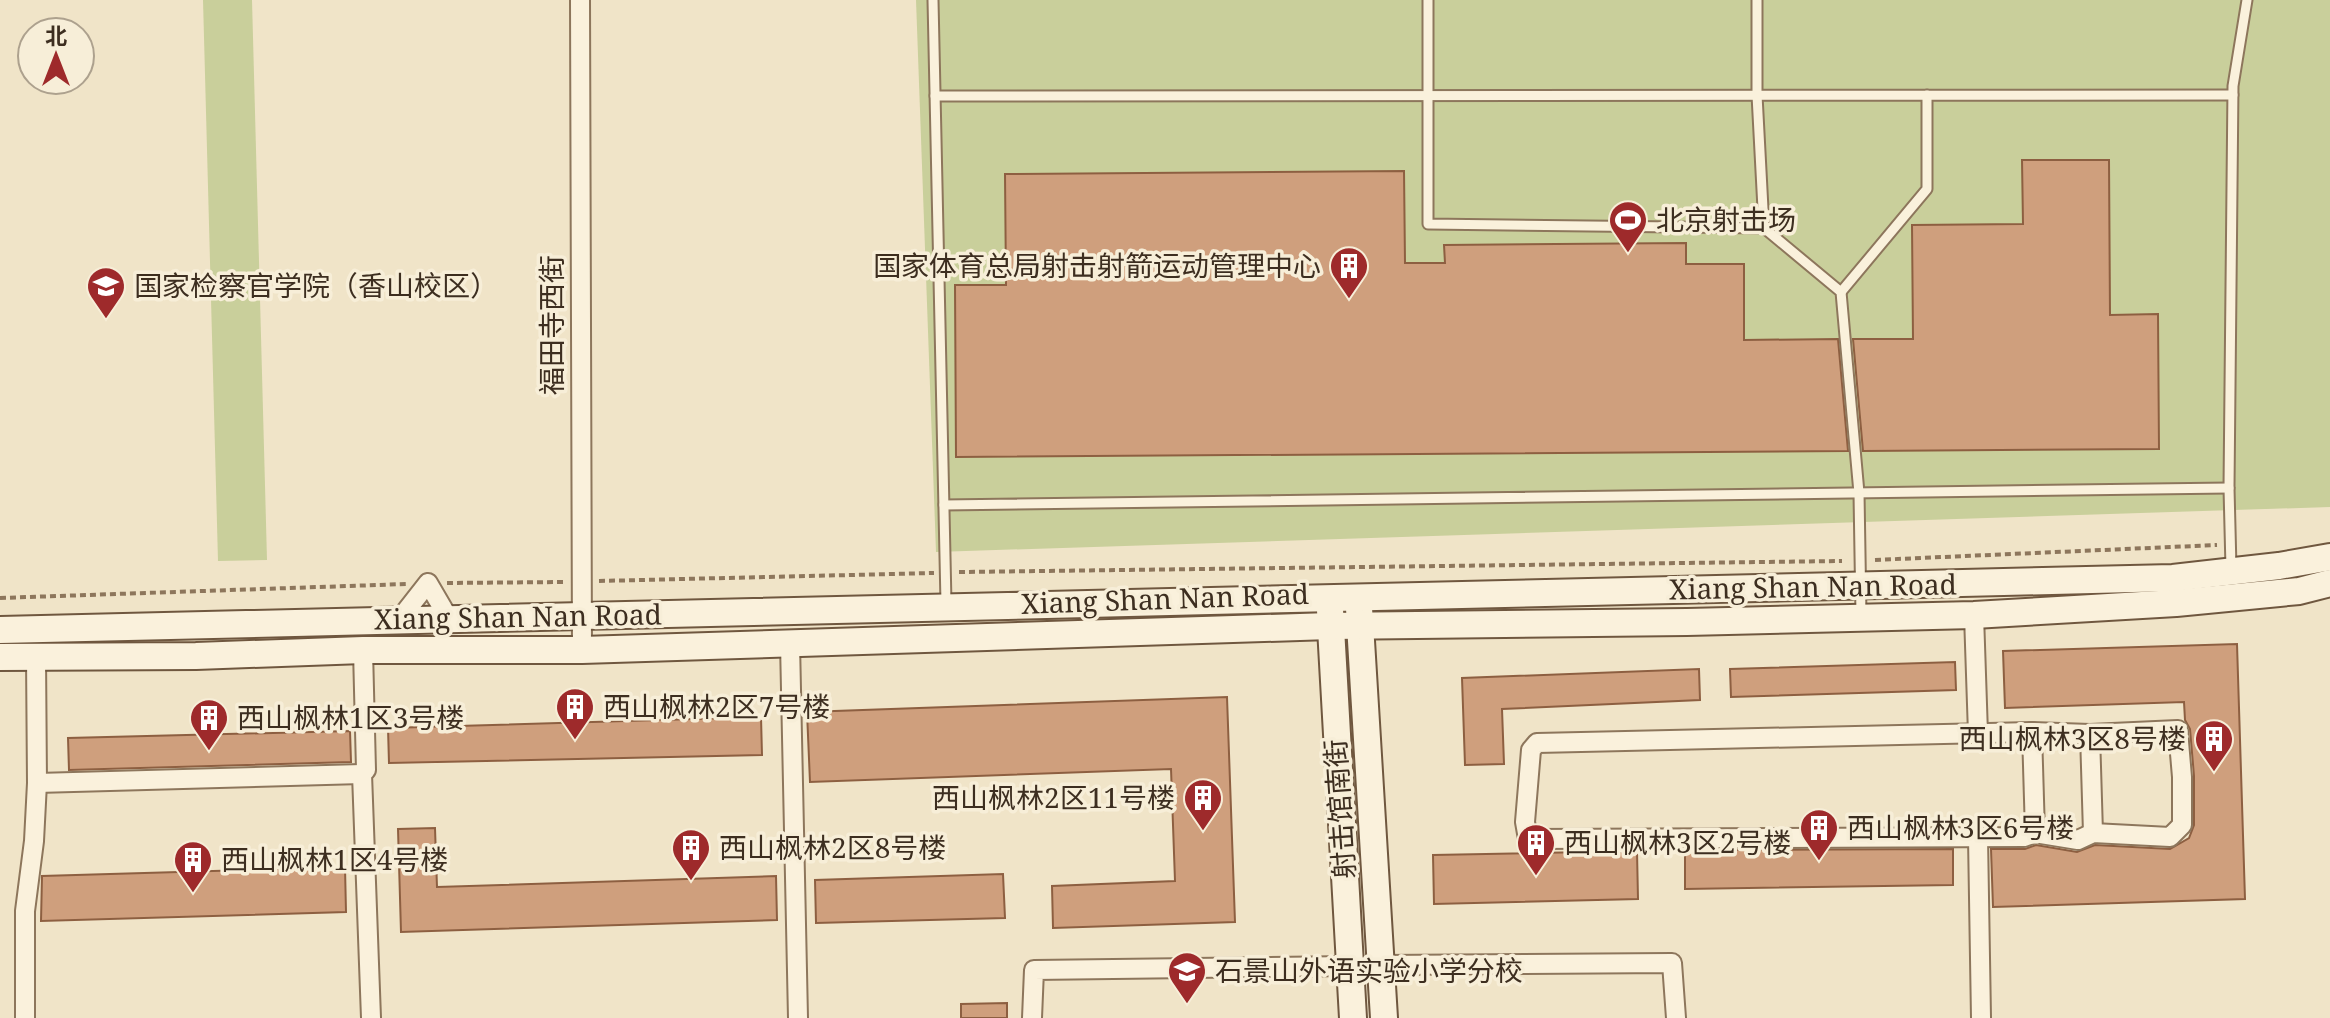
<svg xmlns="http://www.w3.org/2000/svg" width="2330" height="1018" viewBox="0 0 2330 1018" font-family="'Noto Serif','Noto Sans SC',serif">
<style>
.green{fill:#c9cf9b}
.building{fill:#cf9f7d;stroke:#8d5f41;stroke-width:2}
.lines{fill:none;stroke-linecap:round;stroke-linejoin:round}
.lane-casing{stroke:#8d765c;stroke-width:13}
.street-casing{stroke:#8d765c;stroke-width:22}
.secondary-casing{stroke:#6f573f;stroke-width:30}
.path{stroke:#8d765c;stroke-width:4;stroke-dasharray:6 4;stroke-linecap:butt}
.lane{stroke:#faf1dc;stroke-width:9}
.street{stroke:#faf1dc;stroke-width:18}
.secondary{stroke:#faf1dc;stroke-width:26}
.labels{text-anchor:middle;stroke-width:7;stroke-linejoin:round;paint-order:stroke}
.poi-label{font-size:28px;fill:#3d2e20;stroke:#f7eed8;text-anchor:start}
.street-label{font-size:28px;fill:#3d2e20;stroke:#f7eed8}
</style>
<rect width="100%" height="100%" fill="#f0e4c8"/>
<g class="green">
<polygon points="203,0 252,0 267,560 218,561"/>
<polygon points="916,0 2330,0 2330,507 936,552"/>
</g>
<g class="building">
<polygon points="2022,160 2109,160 2110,315 2158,314 2159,449 1863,451 1853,339 1913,339 1912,225 2023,224"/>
<polygon points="1404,171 1405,263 1445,263 1444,245 1686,243 1686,264 1744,264 1744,340 1838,339 1848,451 956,457 955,285 1006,285 1005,174"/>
<polygon points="2237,644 2245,899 1993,907 1991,849 2025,849 2036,845 2077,852 2095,845 2170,849 2189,838 2194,825 2194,776 2190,729 2185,720 2184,702 2005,708 2003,651"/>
<polygon points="1955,662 1956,690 1731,697 1730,669"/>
<polygon points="1699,669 1700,700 1502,709 1504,764 1465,765 1462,678"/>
<polygon points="1227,697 1235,922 1053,928 1052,886 1175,881 1171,769 810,782 807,712"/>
<polygon points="761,717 762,755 389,763 388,728"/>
<polygon points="350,731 351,762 69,770 68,738"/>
<polygon points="435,828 437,887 776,876 777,920 401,932 398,829"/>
<polygon points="1953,849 1953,885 1685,889 1685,850"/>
<polygon points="1637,851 1638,899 1434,904 1433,855"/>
<polygon points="345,867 346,912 41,921 42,876"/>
<polygon points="1003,874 1005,918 816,923 815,880"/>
<polygon points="1007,1003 1007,1018 961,1018 961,1004"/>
</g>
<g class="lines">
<defs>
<g id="lane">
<polyline points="933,0 946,603"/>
<polyline points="1428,0 1428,224 1764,228"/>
<polyline points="1757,0 1757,95 1764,228 1841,292 1859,493 1861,615"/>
<polyline points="935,96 2233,95"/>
<polyline points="1841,292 1927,189 1927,95"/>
<polyline points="944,505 2229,488"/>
<polyline points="2231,568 2229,488 2233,86 2247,0"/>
</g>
<g id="street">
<polyline points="580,0 582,650"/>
<polyline points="1974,615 1978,734"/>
<polyline points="399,620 428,583 449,619"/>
<polyline points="790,643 798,1018"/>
<polyline points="363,650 366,770 362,774 371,1018"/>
<polygon points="2178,730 2182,777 2182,825 2170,837 2093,833 2078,840 2035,833 2024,837 1528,839 1525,822 1531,750 1537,743 2032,732 2090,734"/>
<polyline points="2032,732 2035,833"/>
<polyline points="2090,734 2093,833"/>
<polyline points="37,783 362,774"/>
<polyline points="1978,837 1981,1018"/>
<polyline points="1382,965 1672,963 1676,1018"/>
<polyline points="25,1018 25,911 34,841 37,783 36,656"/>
<polyline points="1032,1018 1034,970 1351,966"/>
</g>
<g id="secondary">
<polyline points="1359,608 1384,1018"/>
<polyline points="1330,610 1353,1018"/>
<polyline points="0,630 2173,578 2279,566 2330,557"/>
<polyline points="0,657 196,656 363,650 582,650 1330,626 1687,622 1974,615 2176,603 2299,591 2330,583"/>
</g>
</defs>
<use href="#lane" class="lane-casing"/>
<use href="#street" class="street-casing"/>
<use href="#secondary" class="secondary-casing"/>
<g class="path">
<polyline points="1875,560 2217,545"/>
<polyline points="959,572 1842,561"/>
<polyline points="599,581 934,573"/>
<polyline points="447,583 566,582"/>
<polyline points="0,598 406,584"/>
</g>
<use href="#lane" class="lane"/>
<use href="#street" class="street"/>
<use href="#secondary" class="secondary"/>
</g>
<defs>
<symbol id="stadium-pin" viewBox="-11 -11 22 30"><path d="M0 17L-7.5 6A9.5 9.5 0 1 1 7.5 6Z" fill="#9e2a2b" stroke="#f7eed8"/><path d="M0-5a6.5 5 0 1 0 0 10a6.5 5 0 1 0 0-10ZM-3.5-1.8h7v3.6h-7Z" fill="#fff"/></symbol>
<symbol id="building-pin" viewBox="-11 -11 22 30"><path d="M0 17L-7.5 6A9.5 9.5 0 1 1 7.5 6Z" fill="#9e2a2b" stroke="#f7eed8"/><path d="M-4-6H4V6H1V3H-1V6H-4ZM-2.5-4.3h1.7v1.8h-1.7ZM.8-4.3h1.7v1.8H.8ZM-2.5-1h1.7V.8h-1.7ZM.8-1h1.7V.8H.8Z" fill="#fff"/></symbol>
<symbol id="university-pin" viewBox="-11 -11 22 30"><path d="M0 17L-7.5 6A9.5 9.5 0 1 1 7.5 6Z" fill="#9e2a2b" stroke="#f7eed8"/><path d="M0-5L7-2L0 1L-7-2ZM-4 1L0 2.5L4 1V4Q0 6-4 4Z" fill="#fff"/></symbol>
<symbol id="school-pin" viewBox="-11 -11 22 30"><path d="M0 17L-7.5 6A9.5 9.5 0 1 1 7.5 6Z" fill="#9e2a2b" stroke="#f7eed8"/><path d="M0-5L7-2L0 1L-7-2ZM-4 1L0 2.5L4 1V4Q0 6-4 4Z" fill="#fff"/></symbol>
</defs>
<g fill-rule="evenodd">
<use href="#stadium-pin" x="1606" y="198" width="44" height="60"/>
<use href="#building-pin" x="1327" y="244" width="44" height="60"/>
<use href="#university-pin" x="84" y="264" width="44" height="60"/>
<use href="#building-pin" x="553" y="685" width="44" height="60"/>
<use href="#building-pin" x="187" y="696" width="44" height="60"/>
<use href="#building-pin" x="2192" y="717" width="44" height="60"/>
<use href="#building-pin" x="1181" y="776" width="44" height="60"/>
<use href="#building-pin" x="1797" y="806" width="44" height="60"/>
<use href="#building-pin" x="1514" y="821" width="44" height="60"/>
<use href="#building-pin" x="669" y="826" width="44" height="60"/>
<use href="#building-pin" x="171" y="838" width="44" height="60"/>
<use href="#school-pin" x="1165" y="949" width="44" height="60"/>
</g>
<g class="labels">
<g class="poi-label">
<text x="1656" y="230">北京射击场</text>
<text x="1321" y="276" text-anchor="end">国家体育总局射击射箭运动管理中心</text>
<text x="134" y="296">国家检察官学院（香山校区）</text>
<text x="603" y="717">西山枫林2区7号楼</text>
<text x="237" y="728">西山枫林1区3号楼</text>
<text x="2186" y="749" text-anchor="end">西山枫林3区8号楼</text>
<text x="1175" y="808" text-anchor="end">西山枫林2区11号楼</text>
<text x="1847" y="838">西山枫林3区6号楼</text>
<text x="1564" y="853">西山枫林3区2号楼</text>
<text x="719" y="858">西山枫林2区8号楼</text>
<text x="221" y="870">西山枫林1区4号楼</text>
<text x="1215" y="981">石景山外语实验小学分校</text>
</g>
<g class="street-label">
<text transform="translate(552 325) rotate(-90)" y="10">福田寺西街</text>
<text transform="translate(1813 587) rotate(-1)" y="10">Xiang Shan Nan Road</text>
<text transform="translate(1165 599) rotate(-2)" y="10">Xiang Shan Nan Road</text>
<text transform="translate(518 617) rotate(-1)" y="10">Xiang Shan Nan Road</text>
<text transform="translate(1340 809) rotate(-94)" y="10">射击馆南街</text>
</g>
</g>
<g transform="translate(56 56)"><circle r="38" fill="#f7eed8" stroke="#ada18e" stroke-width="2"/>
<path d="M0-6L14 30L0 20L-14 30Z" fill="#9e2a2b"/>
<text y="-12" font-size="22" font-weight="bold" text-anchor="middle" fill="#3d2e20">北</text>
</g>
</svg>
